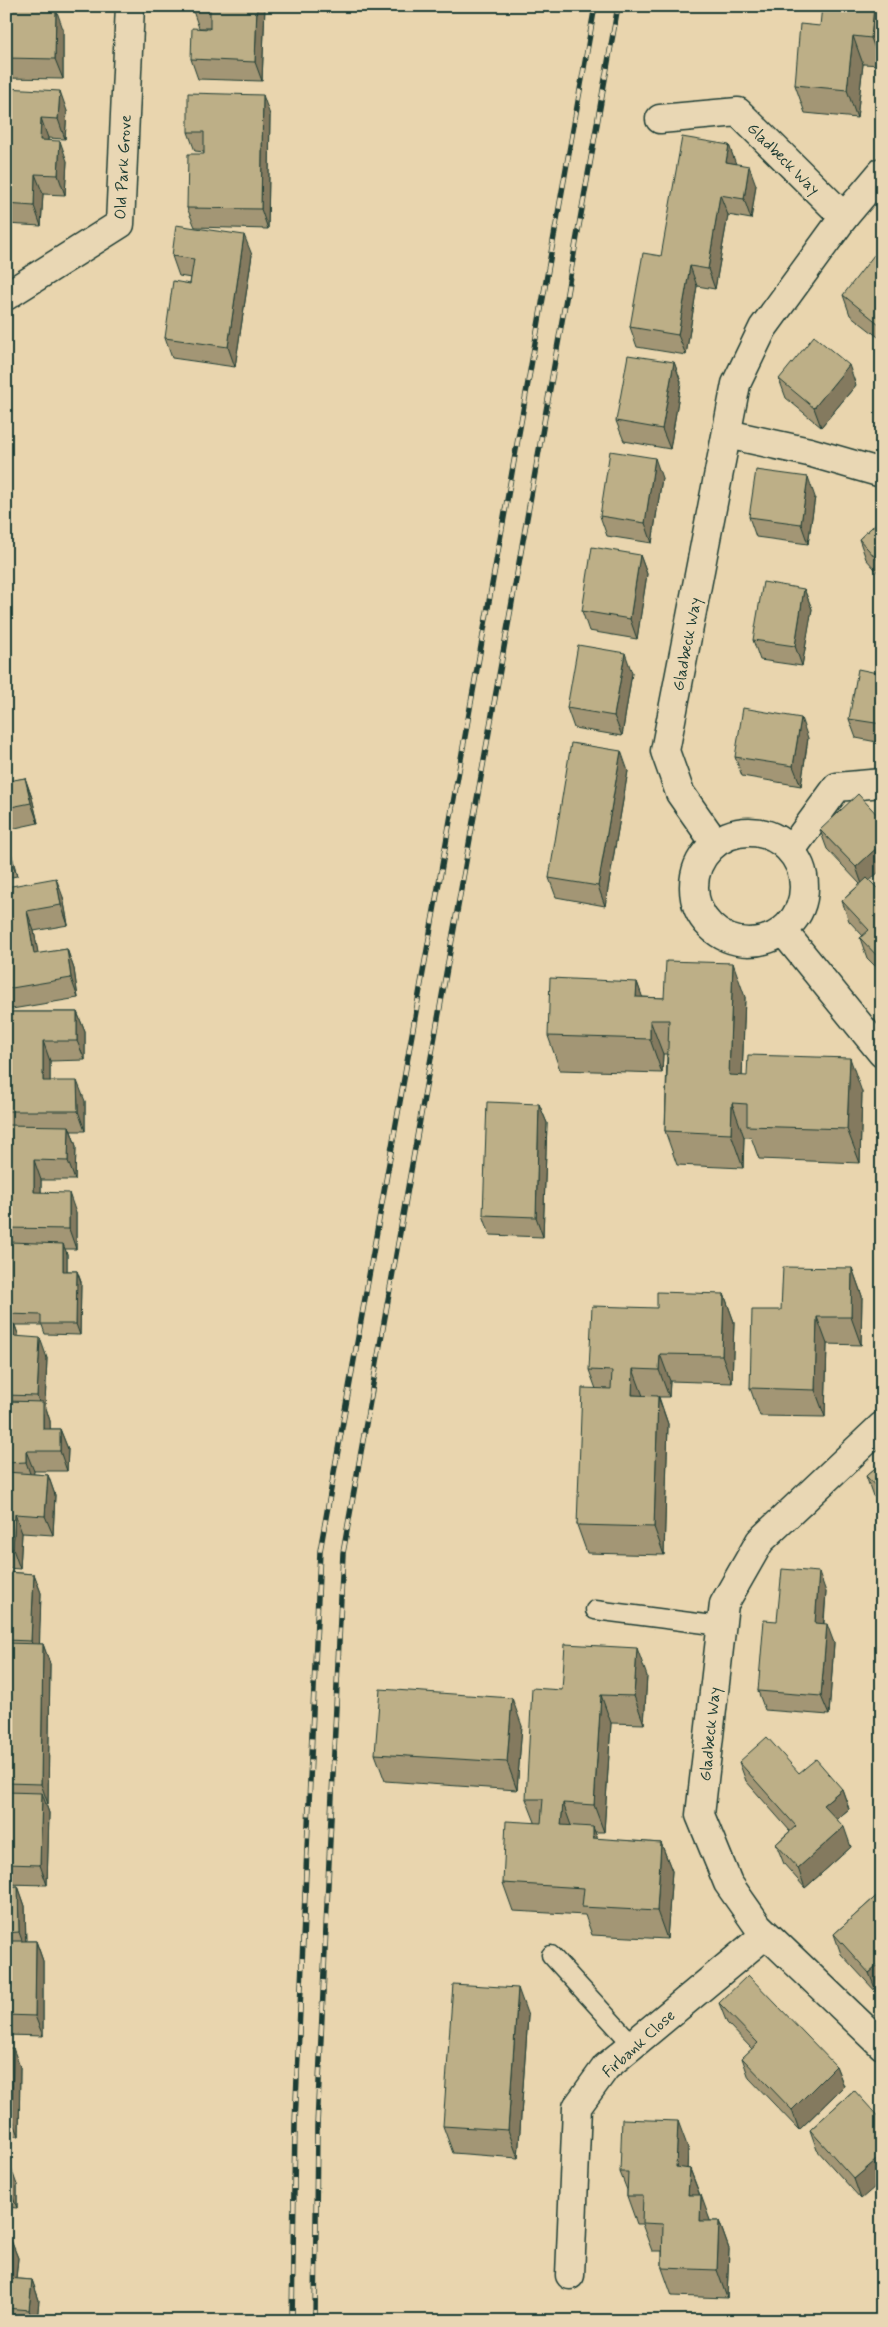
<svg xmlns="http://www.w3.org/2000/svg" width="888" height="2327" viewBox="0 0 888 2327" font-family="Mynerve,sans-serif">
<style>
.lines{fill:none;stroke-linecap:round;stroke-linejoin:round}
.lane-casing{stroke:#1f3d34;stroke-width:21}
.street-casing{stroke:#1f3d34;stroke-width:31}
.lane{stroke:#e9d7b4;stroke-width:18}
.street{stroke:#e9d7b4;stroke-width:28}
.rail-casing{stroke:#1f3d34;stroke-width:5.5}
.rail{stroke:#e9d7b4;stroke-width:4;stroke-dasharray:11;stroke-linecap:butt}
.wall{fill:#a39674;stroke:#1f3d34}
.shaded-wall{fill:#847a5e;stroke:#1f3d34}
.building{fill:#bdaf87;stroke:#1f3d34}
.labels{text-anchor:middle;stroke-width:5;stroke-linejoin:round;paint-order:stroke}
.street-label{font-size:16px;fill:#1f3d34;stroke:#e9d7b4}
</style>
<rect width="100%" height="100%" fill="#e9d5ae"/>
<filter id="ink" filterUnits="userSpaceOnUse"><feTurbulence type="fractalNoise" baseFrequency=".02" numOctaves="2"/><feDisplacementMap in="SourceGraphic" scale="10" xChannelSelector="R" yChannelSelector="G"/><feConvolveMatrix kernelMatrix="1 2 1 2 8 2 1 2 1" color-interpolation-filters="sRGB"/></filter>
<g filter="url(#ink)">
<g class="lines">
<defs>
<g id="lane">
<polyline points="595,1610 721,1626"/>
<polyline points="551,1955 633,2045"/>
</g>
<g id="street">
<polyline points="660,119 738,112 844,217"/>
<polyline points="6,296 120,224 130,6"/>
<polyline points="727,434 809,452 882,473"/>
<circle cx="749" cy="887" r="55"/>
<polyline points="715,843 680,793 665,751 736,384 763,328 844,217 882,172"/>
<polyline points="791,850 837,787 882,783"/>
<polyline points="783,931 882,1053"/>
<polyline points="882,1426 760,1541 724,1604 700,1815 728,1883 758,1926 882,2045"/>
<polyline points="570,2275 577,2107 606,2067 765,1935"/>
</g>
</defs>
<use href="#lane" class="lane-casing"/>
<use href="#street" class="street-casing"/>
<use href="#lane" class="lane"/>
<use href="#street" class="street"/>
<defs>
<g id="rail">
<polyline points="292,2321 295,2124 320,1551 595,6"/>
<polyline points="315,2321 317,2126 343,1553 618,6"/>
</g>
</defs>
<use href="#rail" class="rail-casing"/>
<use href="#rail" class="rail"/>
</g>
<g class="wall">
<polygon points="6,6 45,6 45,9 63,29 63,79 6,78"/>
<polygon points="265,6 262,81 198,79 191,59 210,28 199,28 192,8"/>
<polygon points="874,6 881,65 863,64 857,118 805,113 795,85 820,26"/>
<polygon points="6,88 67,111 65,139 48,138 48,140 67,161 65,195 43,194 41,226 6,224"/>
<polygon points="270,115 268,229 195,227 187,208 204,154 204,152 195,151 188,132"/>
<polygon points="729,145 735,164 756,185 751,219 728,215 715,289 697,286 686,355 637,347 630,327 661,256"/>
<polygon points="252,255 235,367 172,358 165,338 190,284 191,278 179,276 172,256"/>
<polygon points="882,261 882,340 850,315 843,295"/>
<polygon points="674,362 681,382 670,449 624,441 616,421"/>
<polygon points="779,379 856,385 821,427 786,398"/>
<polygon points="662,478 652,543 607,536 600,516"/>
<polygon points="815,497 808,544 756,537 749,517"/>
<polygon points="882,518 882,577 866,559 859,539"/>
<polygon points="640,555 647,574 637,639 589,631 582,611"/>
<polygon points="804,589 812,609 802,666 760,660 753,640"/>
<polygon points="632,673 622,736 574,728 567,708"/>
<polygon points="882,674 882,743 856,738 849,719"/>
<polygon points="808,738 801,786 742,776 735,757"/>
<polygon points="6,768 11,781 25,778 32,798 38,823 6,830"/>
<polygon points="628,771 605,906 556,897 549,878"/>
<polygon points="820,830 882,893 882,973 867,958 860,938 863,936 849,921 842,901 860,884 827,849"/>
<polygon points="6,832 17,876 6,878"/>
<polygon points="6,887 63,897 68,925 34,931 38,954 67,949 74,969 78,998 6,1010"/>
<polygon points="637,982 642,997 664,998 745,997 742,1076 862,1092 860,1163 759,1159 751,1137 744,1137 743,1168 677,1165 665,1131 667,1054 663,1054 662,1073 560,1070 548,1036"/>
<polygon points="6,1012 77,1012 85,1032 85,1060 50,1061 50,1081 85,1101 85,1131 71,1131 76,1146 75,1180 41,1180 41,1192 76,1213 76,1249 65,1249 67,1254 67,1271 77,1271 81,1282 80,1335 45,1334 42,1325 15,1325 19,1337 47,1358 45,1405 50,1421 50,1429 60,1429 68,1449 67,1471 34,1471 33,1474 48,1475 55,1495 53,1535 22,1533 20,1569 6,1568 6,1472 10,1473 8,1468 6,1468 6,1275 10,1275 10,1248 6,1248"/>
<polygon points="539,1104 547,1123 543,1237 490,1235 483,1215"/>
<polygon points="852,1268 862,1296 861,1345 827,1344 825,1417 760,1416 750,1388 781,1310"/>
<polygon points="724,1294 734,1322 732,1383 670,1381 669,1397 659,1397 668,1424 664,1555 587,1553 577,1525 596,1389 589,1370 657,1308"/>
<polygon points="882,1462 882,1505 873,1496 866,1476"/>
<polygon points="6,1572 34,1574 41,1593 39,1644 43,1644 50,1664 48,1804 46,1804 49,1813 47,1885 6,1884"/>
<polygon points="826,1592 824,1623 834,1643 829,1715 765,1710 758,1691 777,1621"/>
<polygon points="647,1676 644,1724 611,1723 604,1832 595,1832 598,1839 661,1843 672,1871 667,1939 592,1935 585,1915 513,1911 503,1883 535,1822 526,1799 562,1690"/>
<polygon points="522,1726 517,1790 385,1781 375,1754"/>
<polygon points="739,1762 799,1773 842,1789 849,1809 837,1819 851,1847 805,1888 784,1864 776,1844 790,1831 746,1781"/>
<polygon points="18,1886 25,1906 26,1941 36,1941 43,1961 43,2036 6,2035 6,1887"/>
<polygon points="882,1891 877,1993 841,1954 834,1934"/>
<polygon points="719,2003 836,2066 844,2086 799,2130 749,2078 742,2058 752,2049 727,2023"/>
<polygon points="528,2016 518,2158 453,2153 443,2126"/>
<polygon points="6,2048 20,2067 19,2136 6,2136"/>
<polygon points="854,2090 861,2199 817,2150 810,2130"/>
<polygon points="688,2148 687,2168 690,2169 710,2221 719,2221 729,2249 727,2298 672,2296 662,2268 662,2251 652,2251 642,2224 637,2224 627,2196 627,2190 620,2172"/>
<polygon points="6,2154 7,2156 6,2165 17,2185 17,2208 6,2207"/>
<polygon points="6,2238 10,2238 18,2258 16,2279 32,2280 39,2300 37,2321 6,2321"/>
</g>
<g class="shaded-wall">
<polygon points="37,6 45,6 45,29 37,9"/>
<polygon points="257,6 265,6 262,81 255,62"/>
<polygon points="874,6 877,6 882,18 881,65 871,38"/>
<polygon points="56,9 63,29 63,79 55,59"/>
<polygon points="853,36 863,64 857,118 847,90"/>
<polygon points="60,91 67,111 65,139 58,119"/>
<polygon points="263,95 270,115 268,229 261,209"/>
<polygon points="41,118 48,138 47,160 40,140"/>
<polygon points="60,141 67,161 65,195 58,175"/>
<polygon points="729,145 736,164 726,162"/>
<polygon points="749,166 756,185 751,219 744,199"/>
<polygon points="35,174 43,194 41,226 34,206"/>
<polygon points="720,195 728,215 715,289 708,269"/>
<polygon points="244,235 252,255 235,367 228,347"/>
<polygon points="690,266 697,286 686,355 678,335"/>
<polygon points="882,320 882,332 879,324"/>
<polygon points="674,362 681,382 670,449 662,429"/>
<polygon points="849,365 856,385 821,427 814,408"/>
<polygon points="655,458 662,478 652,543 645,523"/>
<polygon points="808,477 815,497 808,544 801,524"/>
<polygon points="640,555 647,574 637,639 630,619"/>
<polygon points="804,589 812,609 802,666 795,646"/>
<polygon points="625,653 632,673 622,736 614,716"/>
<polygon points="801,718 808,738 801,786 793,766"/>
<polygon points="621,751 628,771 605,906 598,886"/>
<polygon points="6,768 11,781 16,801 8,781 6,772"/>
<polygon points="25,778 32,798 38,823 31,803"/>
<polygon points="6,832 17,876 9,856 6,843"/>
<polygon points="882,843 882,869 863,887 856,867"/>
<polygon points="56,878 63,897 68,925 61,905"/>
<polygon points="27,911 34,931 42,974 34,954"/>
<polygon points="67,949 74,969 78,998 71,978"/>
<polygon points="733,963 745,997 741,1104 729,1075"/>
<polygon points="637,982 649,1015 636,997"/>
<polygon points="77,1012 85,1032 85,1060 77,1041"/>
<polygon points="650,1020 663,1054 662,1073 650,1039"/>
<polygon points="43,1041 50,1061 50,1101 43,1081"/>
<polygon points="850,1058 862,1092 860,1163 847,1129"/>
<polygon points="77,1081 85,1101 85,1131 78,1111"/>
<polygon points="732,1103 744,1137 743,1168 731,1134"/>
<polygon points="539,1104 547,1123 543,1237 536,1217"/>
<polygon points="69,1126 76,1146 75,1180 68,1161"/>
<polygon points="34,1160 41,1180 41,1198 34,1192"/>
<polygon points="69,1193 76,1213 76,1249 69,1229"/>
<polygon points="63,1244 67,1254 67,1282 63,1271"/>
<polygon points="852,1268 862,1296 861,1345 851,1317"/>
<polygon points="77,1271 81,1282 80,1335 76,1324"/>
<polygon points="724,1294 734,1322 732,1383 722,1355"/>
<polygon points="817,1317 827,1344 825,1417 815,1390"/>
<polygon points="14,1324 22,1344 14,1336"/>
<polygon points="40,1338 47,1358 45,1405 50,1421 51,1449 43,1429 43,1414 37,1396"/>
<polygon points="660,1354 670,1381 669,1397 659,1370"/>
<polygon points="633,1369 643,1396 632,1395"/>
<polygon points="658,1396 668,1424 664,1555 654,1527"/>
<polygon points="60,1429 68,1449 67,1471 60,1451"/>
<polygon points="26,1451 34,1471 33,1482 26,1462"/>
<polygon points="48,1475 55,1495 53,1535 45,1516"/>
<polygon points="15,1514 22,1533 20,1569 13,1549"/>
<polygon points="819,1572 826,1592 822,1643 815,1623"/>
<polygon points="34,1574 41,1593 39,1661 31,1641"/>
<polygon points="827,1624 834,1643 829,1715 821,1696"/>
<polygon points="43,1644 50,1664 48,1804 41,1784"/>
<polygon points="637,1648 647,1676 644,1724 634,1696"/>
<polygon points="601,1695 611,1723 604,1832 594,1805"/>
<polygon points="512,1698 522,1726 517,1790 507,1762"/>
<polygon points="842,1789 849,1809 831,1824 823,1805"/>
<polygon points="42,1793 49,1813 47,1885 40,1865"/>
<polygon points="563,1803 573,1831 561,1825"/>
<polygon points="593,1827 604,1854 593,1838"/>
<polygon points="844,1827 851,1847 805,1888 798,1868"/>
<polygon points="661,1843 672,1871 667,1939 657,1911"/>
<polygon points="18,1886 25,1906 26,1952 19,1932"/>
<polygon points="36,1941 43,1961 43,2036 35,2016"/>
<polygon points="882,1962 882,1989 877,1993 869,1973"/>
<polygon points="518,1988 528,2016 518,2158 508,2130"/>
<polygon points="13,2048 20,2067 19,2136 12,2117"/>
<polygon points="836,2066 844,2086 799,2130 792,2110"/>
<polygon points="678,2121 688,2148 686,2195 676,2167"/>
<polygon points="882,2155 882,2181 861,2199 854,2179"/>
<polygon points="10,2165 17,2185 17,2208 9,2188"/>
<polygon points="690,2169 700,2196 688,2195"/>
<polygon points="701,2195 711,2223 700,2221"/>
<polygon points="719,2221 729,2249 727,2298 717,2270"/>
<polygon points="10,2238 18,2258 14,2298 7,2278"/>
<polygon points="32,2280 39,2300 37,2321 33,2321 29,2310"/>
</g>
<g class="building">
<polygon points="6,6 37,6 37,9 56,9 55,59 6,58"/>
<polygon points="192,6 257,6 255,62 191,59 192,28 210,29 210,8 192,8"/>
<polygon points="822,6 874,6 871,38 853,36 847,90 795,85 800,24 820,26"/>
<polygon points="6,88 60,91 58,119 41,118 40,140 60,141 58,175 35,174 34,206 6,204"/>
<polygon points="188,93 263,95 261,209 187,208 188,154 204,154 204,132 188,132"/>
<polygon points="682,137 729,145 726,162 749,166 744,199 720,195 708,269 690,266 678,335 630,327 643,253 661,256"/>
<polygon points="176,225 244,235 228,347 165,338 173,281 190,284 194,259 172,256"/>
<polygon points="874,255 882,261 882,320 879,324 843,295"/>
<polygon points="814,336 849,365 814,408 779,379"/>
<polygon points="628,355 674,362 662,429 616,421"/>
<polygon points="610,451 655,458 645,523 600,516"/>
<polygon points="756,470 808,477 801,524 749,517"/>
<polygon points="882,518 882,565 859,539"/>
<polygon points="592,547 640,555 630,619 582,611"/>
<polygon points="763,582 804,589 795,646 753,640"/>
<polygon points="578,645 625,653 614,716 567,708"/>
<polygon points="858,669 882,674 882,724 849,719"/>
<polygon points="743,708 801,718 793,766 735,757"/>
<polygon points="571,743 621,751 598,886 549,878"/>
<polygon points="6,772 8,781 25,778 31,803 6,808"/>
<polygon points="858,794 882,820 882,843 856,867 820,830"/>
<polygon points="6,843 9,856 6,857"/>
<polygon points="56,878 61,905 27,911 34,954 67,949 71,978 6,989 6,887"/>
<polygon points="867,878 882,893 882,961 860,938 869,930 842,901"/>
<polygon points="666,961 733,963 729,1075 747,1076 748,1055 850,1058 847,1129 747,1126 747,1104 732,1103 731,1134 665,1131 669,1020 650,1020 650,1039 548,1036 550,978 637,982 636,997 664,998"/>
<polygon points="6,1012 77,1012 77,1041 43,1041 43,1081 77,1081 78,1111 6,1111"/>
<polygon points="487,1102 539,1104 536,1217 483,1215"/>
<polygon points="6,1125 69,1126 68,1161 34,1160 34,1192 69,1193 69,1229 6,1228"/>
<polygon points="10,1242 63,1244 63,1271 77,1271 76,1324 41,1324 41,1315 6,1314 6,1275 10,1275"/>
<polygon points="783,1267 852,1268 851,1317 817,1317 815,1390 750,1388 752,1310 781,1310"/>
<polygon points="657,1292 724,1294 722,1355 660,1354 659,1370 633,1369 632,1395 658,1396 654,1527 577,1525 582,1388 611,1389 612,1371 589,1370 592,1306 657,1308"/>
<polygon points="6,1324 14,1324 14,1336 40,1338 37,1396 6,1395"/>
<polygon points="6,1401 43,1402 43,1429 60,1429 60,1451 26,1451 26,1462 6,1463"/>
<polygon points="882,1462 882,1493 866,1476"/>
<polygon points="6,1472 48,1475 45,1516 15,1514 13,1549 6,1549"/>
<polygon points="782,1569 819,1572 815,1623 827,1624 821,1696 758,1691 764,1620 777,1621"/>
<polygon points="6,1572 34,1574 31,1641 6,1640"/>
<polygon points="6,1643 43,1644 41,1784 6,1783"/>
<polygon points="565,1644 637,1648 634,1696 601,1695 594,1805 563,1803 561,1825 593,1827 593,1838 661,1843 657,1911 582,1907 584,1888 503,1883 506,1821 541,1823 543,1799 526,1799 532,1688 562,1690"/>
<polygon points="380,1689 512,1698 507,1762 375,1754"/>
<polygon points="767,1737 799,1773 816,1759 842,1789 823,1805 844,1827 798,1868 776,1844 796,1826 739,1762"/>
<polygon points="6,1792 42,1793 40,1865 6,1864"/>
<polygon points="18,1886 19,1932 6,1933 6,1887"/>
<polygon points="882,1891 882,1962 869,1973 834,1934"/>
<polygon points="6,1941 36,1941 35,2016 6,2015"/>
<polygon points="748,1975 836,2066 792,2110 742,2058 758,2043 719,2003"/>
<polygon points="453,1984 518,1988 508,2130 443,2126"/>
<polygon points="6,2048 13,2048 12,2117 6,2116"/>
<polygon points="854,2090 882,2121 882,2155 854,2179 810,2130"/>
<polygon points="622,2119 678,2121 676,2167 690,2169 688,2195 701,2195 700,2221 719,2221 717,2270 662,2268 663,2224 642,2223 643,2196 627,2196 628,2172 620,2172"/>
<polygon points="6,2165 10,2165 9,2188 6,2188"/>
<polygon points="6,2238 10,2238 7,2278 32,2280 29,2310 6,2308"/>
<polygon points="882,2292 882,2321 880,2321"/>
</g>
</g>
<g class="labels">
<g class="street-label">
<text transform="translate(784 158) rotate(45)" y="6">Gladbeck Way</text>
<text transform="translate(122 167) rotate(-87)" y="6">Old Park Grove</text>
<text transform="translate(686 644) rotate(-79)" y="6">Gladbeck Way</text>
<text transform="translate(709 1734) rotate(-84)" y="6">Gladbeck Way</text>
<text transform="translate(638 2043) rotate(-42)" y="6">Firbank Close</text>
</g>
</g>
<rect width="888" height="2327" fill="none" stroke="#e9d7b4" stroke-width="25"/>
<rect x="12" y="12" width="863" height="2302" fill="none" stroke="#1f3d34" stroke-width="2" filter="url(#ink)"/>
</svg>
